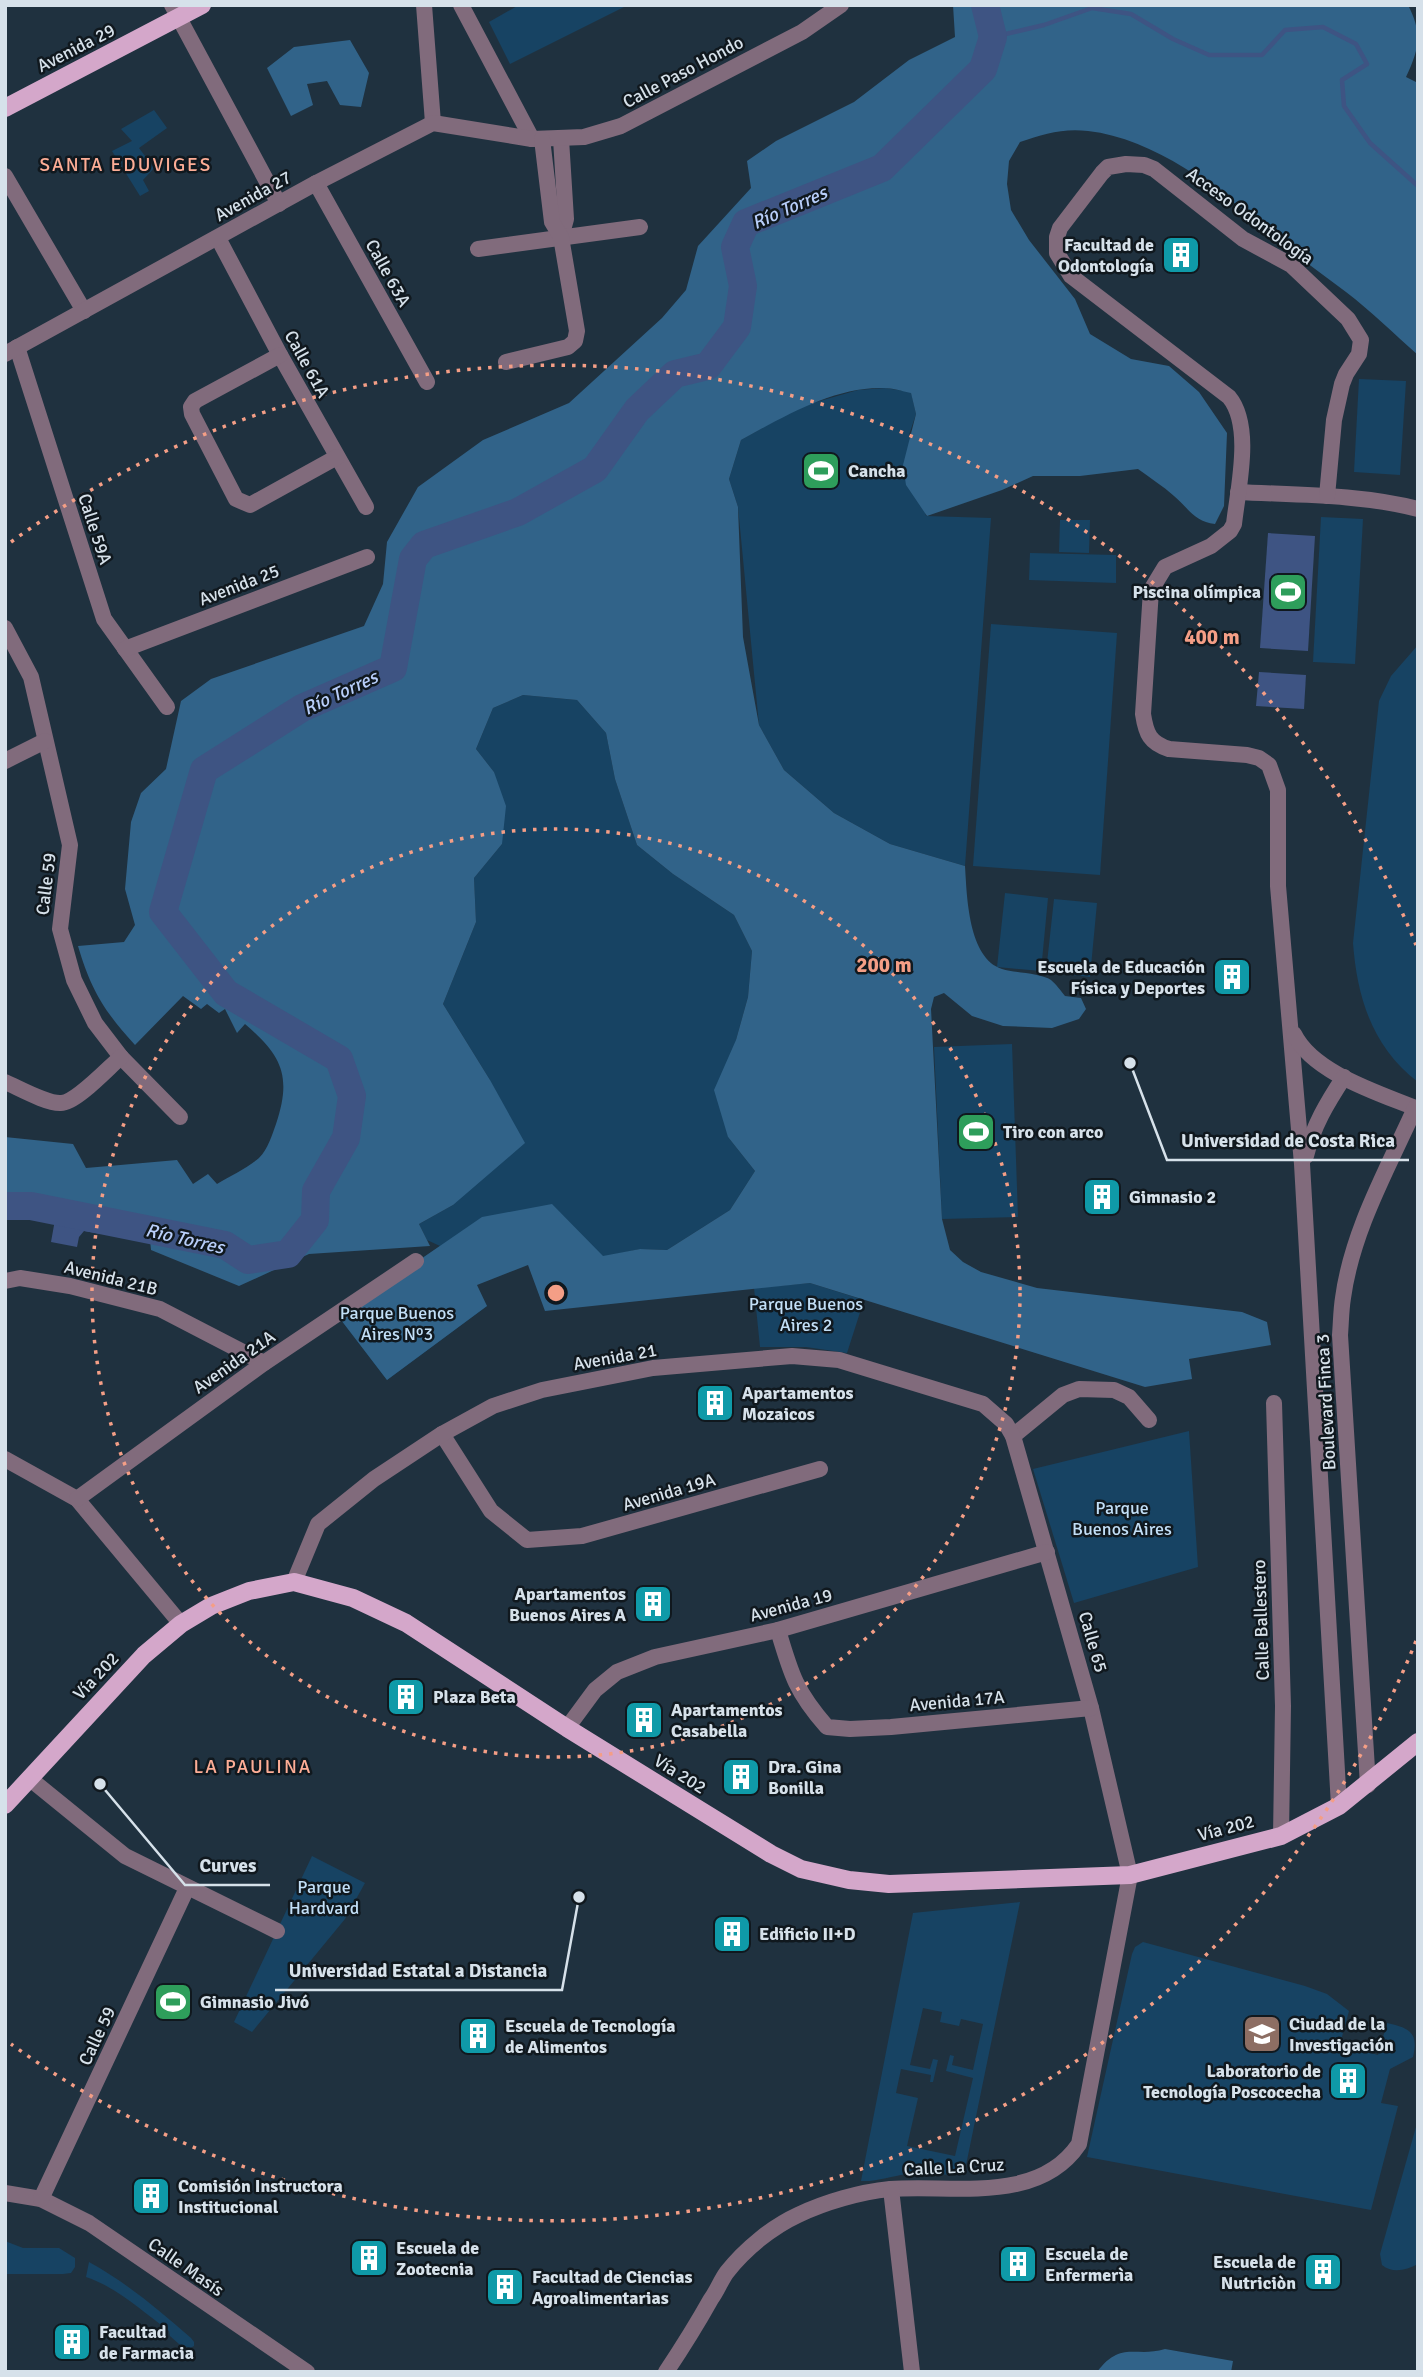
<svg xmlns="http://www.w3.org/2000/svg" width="1423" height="2377" viewBox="0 0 1423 2377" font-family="Signika,sans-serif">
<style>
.green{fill:#174363;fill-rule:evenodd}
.forest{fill:#316389}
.water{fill:#3e5483}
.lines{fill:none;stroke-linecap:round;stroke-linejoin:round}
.stream{stroke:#3e5483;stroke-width:4.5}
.river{stroke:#3e5483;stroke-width:28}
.minor{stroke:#816b7c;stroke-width:16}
.major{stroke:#d4a7ca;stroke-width:18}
.ring{fill:none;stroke:#f49e86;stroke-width:3.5;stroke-dasharray:3.5 7}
.labels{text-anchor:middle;stroke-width:5;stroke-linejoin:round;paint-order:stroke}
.street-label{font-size:18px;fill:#d6e1ea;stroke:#10181e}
.poi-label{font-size:18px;font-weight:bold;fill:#d6e1ea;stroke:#10181e;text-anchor:start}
.park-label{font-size:18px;fill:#c2dff7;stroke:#10181e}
.neighbourhood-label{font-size:19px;letter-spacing:2px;fill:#fdad96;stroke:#10181e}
.water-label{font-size:19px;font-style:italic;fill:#b8cefa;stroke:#10181e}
.centre{fill:#f49e86;stroke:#10181e;stroke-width:3.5}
.ring-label{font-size:21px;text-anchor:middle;font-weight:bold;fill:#f49e86;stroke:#10181e;stroke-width:5;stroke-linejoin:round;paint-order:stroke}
.leader{fill:none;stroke:#d6e1ea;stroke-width:2.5}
.callout-dot{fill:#d6e1ea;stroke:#10181e;stroke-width:2.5}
.callout-label{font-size:19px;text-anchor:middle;font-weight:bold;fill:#d6e1ea;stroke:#10181e;stroke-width:5;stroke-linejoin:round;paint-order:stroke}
</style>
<rect width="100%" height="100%" fill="#1f313f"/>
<g class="green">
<polygon points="519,5 628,5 510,64 489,22"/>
<polygon points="154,110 167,128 139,148 154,168 143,180 149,191 140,196 112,151 132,141 121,129"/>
<polygon points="1359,379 1406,381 1400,475 1354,472"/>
<polygon points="885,388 911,392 916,414 909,435 926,516 991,518 965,866 890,844 834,813 784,770 759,725 738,507 729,479 741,440 799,407 858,390"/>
<polygon points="1321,517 1363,519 1355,664 1313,662"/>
<polygon points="1060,520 1090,520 1089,553 1059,552"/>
<polygon points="1030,553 1116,555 1116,583 1029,580"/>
<polygon points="991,624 1117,633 1100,875 973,866"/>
<path d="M1418,645V1082C1372,1047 1357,997 1353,943L1379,701L1391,676Z"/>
<polygon points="523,695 577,700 606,733 615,779 637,845 673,874 734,915 752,951 748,997 736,1040 728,1137 755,1171 730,1210 667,1250 640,1249 603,1257 552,1205 441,1246 487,1306 387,1380 338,1316 440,1246 427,1240 419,1224 453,1205 490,1080 443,1004 476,922 474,878 502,844 494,772 476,749 493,708"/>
<polygon points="1005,893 1048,898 1041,971 997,967"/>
<polygon points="1054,899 1097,903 1090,977 1046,972"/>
<polygon points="1012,1044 1018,1217 942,1219 934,1047"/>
<polygon points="810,1283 864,1300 847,1353 806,1347 760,1347 754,1288"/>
<polygon points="1189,1431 1198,1567 1074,1603 1033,1469"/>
<polygon points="312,1856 365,1883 345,1919 252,2032 234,2022"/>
<path d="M1020,1902L964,2175C945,2175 926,2173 907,2174C892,2176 876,2182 861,2181L913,1913ZM923,2008L942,2012L940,2022L959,2026L961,2019L983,2024L973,2070L952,2065L954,2056L950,2055L946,2071L973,2078L955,2156L907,2146L918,2098L896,2093L901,2069L931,2075L930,2082H933L938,2060L933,2059L930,2069L910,2065Z"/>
<path d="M1143,1942L1305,1986L1327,1994L1349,2011L1340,2044L1378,2055L1387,2023C1409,2028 1419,2032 1413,2057L1390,2069L1381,2103L1398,2106L1371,2210L1087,2157L1132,1954L1135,1947Z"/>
<path d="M1418,2120V2264C1406,2270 1393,2274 1382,2265L1380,2254Z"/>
<polygon points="5,2241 23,2248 59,2248 75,2258 75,2267 71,2273 63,2274 5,2274"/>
<path d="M89,2262C127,2283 159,2310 191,2338L194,2342V2346L190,2348L179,2344L170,2336L169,2331C142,2311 118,2288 86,2277Z"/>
</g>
<g class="forest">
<path d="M953,5H1408C1423,34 1419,49 1406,77L1418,83V355C1394,334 1371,311 1346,292C1333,282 1320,273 1307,263C1247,213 1169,140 1088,131C1063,128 1043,134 1020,142L1009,161L1007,184L1011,210L1029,240L1075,299L1090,334L1131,359L1169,366L1199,392L1227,433L1224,506L1215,524C1195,522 1188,508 1174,496C1163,486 1150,478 1138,469L1080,476H1033L1002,490L927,516L906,485L903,465L916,414L911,393C902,391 892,388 884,388C835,386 783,417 741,440L729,479L738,507L743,637L759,725L784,770L834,813L890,844L965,866C967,896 968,958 1002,969C1015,973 1041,973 1051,980C1056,984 1061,991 1065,996L1081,998L1086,1009L1079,1019L1052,1028L1003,1026L972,1016L944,993L934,997L931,1009L942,1219L950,1250L963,1262L981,1272L1037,1288L1242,1312L1267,1322L1271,1345L1189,1359L1192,1379L1145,1387L810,1283L545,1311L528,1265L477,1285L487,1306L387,1380L338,1316L482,1217L552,1204L603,1256L640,1249L667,1250L730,1210L755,1171L728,1137L714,1090L736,1040L748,997L752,951L734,915L673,874L637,845L615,779L606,733L577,700L523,695L493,708L476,749L494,772L506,806L502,844L474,878L476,922L443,1004L490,1080L525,1143L453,1205L419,1224L430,1246L309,1254L239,1286L151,1250L149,1230L31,1206H5V1137L73,1144L86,1168L177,1160L193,1184L208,1174L217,1184C230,1176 247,1168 259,1158C268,1149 272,1135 276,1124C292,1076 282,1056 245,1024L237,1033L225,1009L219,1013L207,1004L201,1009L183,996L135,1045C104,1011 91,990 78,946L124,942L135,925L125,889L131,822L141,793L166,769L181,701L211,679L364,626L383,584L387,542L418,487L483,440L569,403L662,318L686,290L698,246L751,188L747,161L776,141L854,102L909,60L955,37Z"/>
<polygon points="350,40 369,73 361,107 340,105 327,81 307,84 313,105 291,116 267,68 294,47"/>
<path d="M1165,2349L1233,2361L1231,2372H1097C1121,2340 1136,2358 1165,2349Z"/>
</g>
<g class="water">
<polygon points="1268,533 1315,536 1308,651 1260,648"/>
<polygon points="1259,672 1306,675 1304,709 1256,706"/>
<polygon points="56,1214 103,1223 101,1234 84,1231 79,1237 77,1247 51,1242"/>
</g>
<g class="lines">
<polyline class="stream" points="993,37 1044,25 1092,8 1131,14 1173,39 1209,55 1262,55 1285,30 1323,27 1356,44 1367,64 1342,80 1344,106 1370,143 1418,186"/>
<polyline class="river" points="5,1206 31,1206 225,1245 248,1260 288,1254 315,1220 316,1191 346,1138 352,1096 339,1059 226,993 163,912 204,770 302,708 393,668 413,559 424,545 518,512 595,469 637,410 675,374 708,366 737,327 743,286 735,247 746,223 882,168 983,69 993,37 985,5"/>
<g class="minor">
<polyline points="172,5 279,204"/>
<polyline points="424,5 433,123"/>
<polyline points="461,5 532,139"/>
<polyline points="561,139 566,219 561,237"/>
<polyline points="5,176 84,311"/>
<polyline points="316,183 427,382"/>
<polyline points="218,238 280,355 366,507"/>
<polyline points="478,249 640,227"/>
<polyline points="17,347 104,619 167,707"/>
<polyline points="5,354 316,183 433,123 532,139 584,137 621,126 802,32 841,5"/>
<polyline points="280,355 195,401 191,407 192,414 236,499 250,505 337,457"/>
<polyline points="506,362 568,347 575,341 577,331 561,237 552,222 542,139"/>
<path d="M1238,492C1297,495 1360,494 1418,509"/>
<path d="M1327,496L1334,420L1342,384L1346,374L1359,354L1361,340L1348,319L1291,265L1243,239L1154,169L1144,165L1126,164L1108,167L1102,173L1060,228L1057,237V253L1071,276L1229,397C1253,426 1238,488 1234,524L1230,531L1211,546L1165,567L1151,590L1143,714C1146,734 1150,743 1169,749L1247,755L1259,758L1269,765L1278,790V886L1302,1164L1339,1806"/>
<polyline points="5,628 31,677 70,845 60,929 74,980 95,1023 121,1057 180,1117"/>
<polyline points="125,649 367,557"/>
<polyline points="5,761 45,741"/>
<path d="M1294,1034C1313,1073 1379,1093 1418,1109"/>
<path d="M5,1082C19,1088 47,1104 61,1103C76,1103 108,1068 121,1057"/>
<path d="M1306,1156C1313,1126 1327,1103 1344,1077"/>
<polyline points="5,1281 20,1278 70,1286 160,1309 264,1363"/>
<polyline points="1274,1403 1283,1706 1281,1836"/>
<polyline points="442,1434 491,1511 527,1540 582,1536 820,1469"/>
<polyline points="1013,1436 1063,1395 1079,1389 1114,1390 1129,1397 1149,1420"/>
<polyline points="5,1459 77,1499 181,1624"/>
<polyline points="77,1499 264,1363 416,1261"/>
<path d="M294,1582L318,1524L374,1479L442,1434L493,1406L542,1390L653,1368L792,1356L839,1360L983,1404L1006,1424L1013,1436L1091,1708L1130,1875L1079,2144C1038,2205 952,2184 890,2189C860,2192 825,2202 798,2215C772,2227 745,2249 727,2272C721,2280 717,2291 711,2299C697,2324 682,2348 666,2372"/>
<path d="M778,1630C791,1674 796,1692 827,1727L850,1729L891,1727L1091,1708"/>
<polyline points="567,1728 595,1690 617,1672 655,1657 778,1630 1047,1552"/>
<polyline points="29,1778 125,1856 277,1931"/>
<path d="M1368,1785L1340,1335C1341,1323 1341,1310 1343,1298C1352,1231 1388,1168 1415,1108"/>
<polyline points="891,2189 912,2372"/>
<polyline points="5,2193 41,2199 89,2223 307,2372"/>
<polyline points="41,2199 187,1888"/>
</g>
<g class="major">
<polyline points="5,108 202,5"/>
<polyline points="5,1805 144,1655 181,1624 211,1606 249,1591 294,1582 353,1598 406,1623 567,1728 771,1854 801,1869 849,1880 889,1884 1130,1875 1281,1836 1339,1806 1418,1742"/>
</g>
</g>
<g class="ring">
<circle cx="556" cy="1293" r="464"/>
<path d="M1416 1641A928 928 0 0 1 11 2044M11 542A928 928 0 0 1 1416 945"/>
</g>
<defs>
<symbol id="building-square" viewBox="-11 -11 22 22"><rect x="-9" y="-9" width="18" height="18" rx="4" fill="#0f9aa8" stroke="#10181e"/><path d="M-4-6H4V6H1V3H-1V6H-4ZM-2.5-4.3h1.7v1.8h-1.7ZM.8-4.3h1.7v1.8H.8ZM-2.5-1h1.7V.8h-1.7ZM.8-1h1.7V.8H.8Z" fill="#fff"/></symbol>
<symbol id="stadium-square" viewBox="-11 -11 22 22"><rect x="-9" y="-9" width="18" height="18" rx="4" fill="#2e9e5b" stroke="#10181e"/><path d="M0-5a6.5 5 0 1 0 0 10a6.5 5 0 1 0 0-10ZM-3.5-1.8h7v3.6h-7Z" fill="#fff"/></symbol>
<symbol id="university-square" viewBox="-11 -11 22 22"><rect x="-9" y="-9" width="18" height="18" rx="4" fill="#8d6e63" stroke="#10181e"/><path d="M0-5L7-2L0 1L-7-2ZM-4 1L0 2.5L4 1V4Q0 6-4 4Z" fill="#fff"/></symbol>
</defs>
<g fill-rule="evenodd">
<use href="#building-square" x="1159" y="233" width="44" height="44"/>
<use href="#stadium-square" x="799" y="449" width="44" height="44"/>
<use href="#stadium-square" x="1266" y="570" width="44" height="44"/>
<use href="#building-square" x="1210" y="955" width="44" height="44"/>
<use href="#stadium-square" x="954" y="1110" width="44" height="44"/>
<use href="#building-square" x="1080" y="1175" width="44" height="44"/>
<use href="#building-square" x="693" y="1381" width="44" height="44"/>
<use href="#building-square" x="631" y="1582" width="44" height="44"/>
<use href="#building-square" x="384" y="1675" width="44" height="44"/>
<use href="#building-square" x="622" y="1698" width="44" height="44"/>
<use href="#building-square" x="719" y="1755" width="44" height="44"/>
<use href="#building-square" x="710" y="1912" width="44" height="44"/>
<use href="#stadium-square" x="151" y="1980" width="44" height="44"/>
<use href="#university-square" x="1240" y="2012" width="44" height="44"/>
<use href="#building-square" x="456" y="2014" width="44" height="44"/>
<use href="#building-square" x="1326" y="2059" width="44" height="44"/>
<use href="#building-square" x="129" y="2174" width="44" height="44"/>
<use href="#building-square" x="347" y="2236" width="44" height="44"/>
<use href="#building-square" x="996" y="2242" width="44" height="44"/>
<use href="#building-square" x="1301" y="2250" width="44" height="44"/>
<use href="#building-square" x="483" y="2265" width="44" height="44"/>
<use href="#building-square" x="50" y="2320" width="44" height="44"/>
</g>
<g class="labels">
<g class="street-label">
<text transform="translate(76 48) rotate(-27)" y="6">Avenida 29</text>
<text transform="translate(683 72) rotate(-28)" y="6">Calle Paso Hondo</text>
<text transform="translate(253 196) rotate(-29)" y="6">Avenida 27</text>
<text transform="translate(1250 216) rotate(36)" y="6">Acceso Odontología</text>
<text transform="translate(388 273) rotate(61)" y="6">Calle 63A</text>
<text transform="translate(307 364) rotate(61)" y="6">Calle 61A</text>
<text transform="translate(95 529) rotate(72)" y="6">Calle 59A</text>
<text transform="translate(239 585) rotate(-21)" y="6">Avenida 25</text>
<text transform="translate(46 884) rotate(-83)" y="6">Calle 59</text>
<text transform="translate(111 1278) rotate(14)" y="6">Avenida 21B</text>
<text transform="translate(615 1357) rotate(-10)" y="6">Avenida 21</text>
<text transform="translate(234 1362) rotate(-35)" y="6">Avenida 21A</text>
<text transform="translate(1326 1402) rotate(-93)" y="6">Boulevard Finca 3</text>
<text transform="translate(669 1492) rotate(-16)" y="6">Avenida 19A</text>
<text transform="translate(791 1605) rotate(-15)" y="6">Avenida 19</text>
<text transform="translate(1261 1620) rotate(-92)" y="6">Calle Ballestero</text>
<text transform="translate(1093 1642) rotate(74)" y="6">Calle 65</text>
<text transform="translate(96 1676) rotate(-47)" y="6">Vía 202</text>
<text transform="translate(957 1701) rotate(-5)" y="6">Avenida 17A</text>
<text transform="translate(680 1774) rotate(32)" y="6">Vía 202</text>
<text transform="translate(1226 1828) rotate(-15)" y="6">Vía 202</text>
<text transform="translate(97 2036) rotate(-65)" y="6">Calle 59</text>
<text transform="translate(954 2167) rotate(-3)" y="6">Calle La Cruz</text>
<text transform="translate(186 2267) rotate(35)" y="6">Calle Masís</text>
</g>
<g class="poi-label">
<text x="1154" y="251" text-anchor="end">Facultad de<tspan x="1154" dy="21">Odontología</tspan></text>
<text x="848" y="477">Cancha</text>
<text x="1261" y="598" text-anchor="end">Piscina olímpica</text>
<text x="1205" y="973" text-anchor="end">Escuela de Educación<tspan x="1205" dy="21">Física y Deportes</tspan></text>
<text x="1003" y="1138">Tiro con arco</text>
<text x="1129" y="1203">Gimnasio 2</text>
<text x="742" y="1399">Apartamentos<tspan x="742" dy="21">Mozaicos</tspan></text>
<text x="626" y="1600" text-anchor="end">Apartamentos<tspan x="626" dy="21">Buenos Aires A</tspan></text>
<text x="433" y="1703">Plaza Beta</text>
<text x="671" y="1716">Apartamentos<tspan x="671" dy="21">Casabella</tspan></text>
<text x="768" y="1773">Dra. Gina<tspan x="768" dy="21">Bonilla</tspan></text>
<text x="759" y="1940">Edificio II+D</text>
<text x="200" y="2008">Gimnasio Jivó</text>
<text x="1289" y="2030">Ciudad de la<tspan x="1289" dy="21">Investigación</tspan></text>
<text x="505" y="2032">Escuela de Tecnología<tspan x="505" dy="21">de Alimentos</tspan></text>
<text x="1321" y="2077" text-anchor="end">Laboratorio de<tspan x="1321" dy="21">Tecnología Poscocecha</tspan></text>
<text x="178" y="2192">Comisión Instructora<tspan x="178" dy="21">Institucional</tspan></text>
<text x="396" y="2254">Escuela de<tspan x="396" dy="21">Zootecnia</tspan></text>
<text x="1045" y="2260">Escuela de<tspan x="1045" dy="21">Enfermerìa</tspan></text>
<text x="1296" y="2268" text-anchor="end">Escuela de<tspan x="1296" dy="21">Nutriciòn</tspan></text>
<text x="532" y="2283">Facultad de Ciencias<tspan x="532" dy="21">Agroalimentarias</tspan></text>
<text x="99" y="2338">Facultad<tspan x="99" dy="21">de Farmacia</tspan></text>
</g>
<g class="park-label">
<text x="806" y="1310">Parque Buenos<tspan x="806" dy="21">Aires 2</tspan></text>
<text x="397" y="1319">Parque Buenos<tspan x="397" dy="21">Aires Nº3</tspan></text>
<text x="1122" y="1514">Parque<tspan x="1122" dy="21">Buenos Aires</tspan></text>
<text x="324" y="1893">Parque<tspan x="324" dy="21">Hardvard</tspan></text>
</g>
<g class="neighbourhood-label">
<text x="126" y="171">SANTA EDUVIGES</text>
<text x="253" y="1773">LA PAULINA</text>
</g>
<g class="water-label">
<text transform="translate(789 207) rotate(-24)" y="7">Río Torres</text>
<text transform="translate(340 692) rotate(-25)" y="7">Río Torres</text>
<text transform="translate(185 1238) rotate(13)" y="7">Río Torres</text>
</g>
</g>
<circle cx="556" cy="1293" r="10" class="centre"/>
<g class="ring-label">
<text x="1212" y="644">400 m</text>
<text x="884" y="972">200 m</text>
</g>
<path class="leader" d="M1130 1063L1167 1160H1409M100 1784L185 1885H270M579 1897L562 1990H275"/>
<g class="callout-dot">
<circle cx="1130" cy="1063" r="7"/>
<circle cx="100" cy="1784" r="7"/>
<circle cx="579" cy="1897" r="7"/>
</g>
<g class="callout-label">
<text x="1288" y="1147">Universidad de Costa Rica</text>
<text x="228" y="1872">Curves</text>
<text x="418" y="1977">Universidad Estatal a Distancia</text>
</g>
<rect width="1423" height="2377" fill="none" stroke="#d6e1ea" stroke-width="14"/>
</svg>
